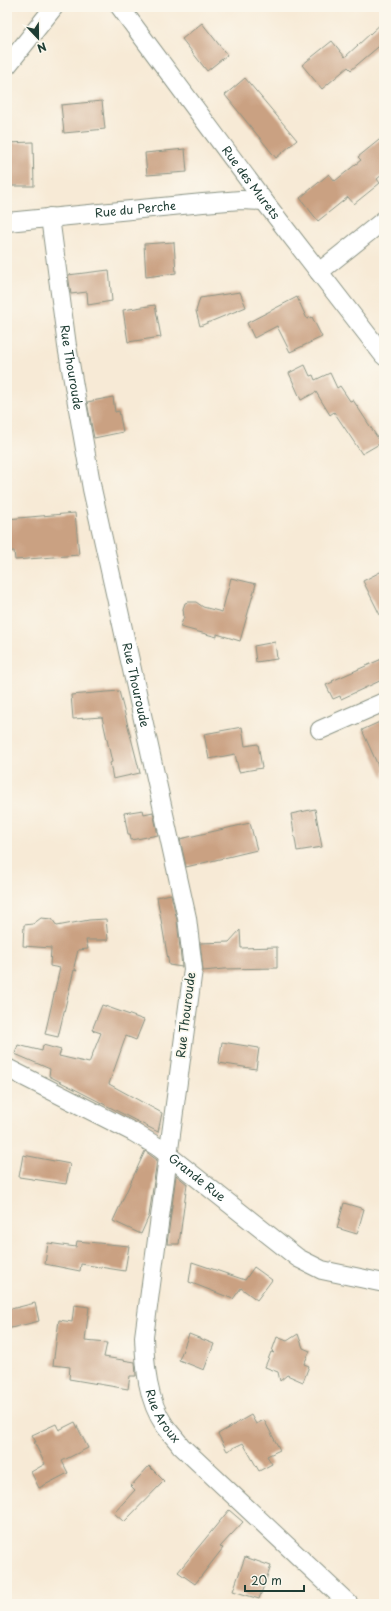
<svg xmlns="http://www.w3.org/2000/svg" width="391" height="1611" viewBox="0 0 391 1611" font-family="'Playpen Sans',sans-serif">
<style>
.building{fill:#caa182}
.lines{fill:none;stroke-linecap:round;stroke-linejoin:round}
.minor-casing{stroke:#8b9485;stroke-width:20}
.minor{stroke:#fff;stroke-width:18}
.labels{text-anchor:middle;stroke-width:3.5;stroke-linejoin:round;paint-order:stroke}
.street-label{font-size:12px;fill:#1f3d34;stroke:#fbf7ec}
</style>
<rect width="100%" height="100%" fill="#fbf7ec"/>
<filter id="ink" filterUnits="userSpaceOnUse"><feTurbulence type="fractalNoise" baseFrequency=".025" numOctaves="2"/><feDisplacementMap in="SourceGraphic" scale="8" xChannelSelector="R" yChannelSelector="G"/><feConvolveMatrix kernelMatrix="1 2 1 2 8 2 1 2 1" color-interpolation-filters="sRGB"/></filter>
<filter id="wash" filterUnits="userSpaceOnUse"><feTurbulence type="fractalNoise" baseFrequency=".012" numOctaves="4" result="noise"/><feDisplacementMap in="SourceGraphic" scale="16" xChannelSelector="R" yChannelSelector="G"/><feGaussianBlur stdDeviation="0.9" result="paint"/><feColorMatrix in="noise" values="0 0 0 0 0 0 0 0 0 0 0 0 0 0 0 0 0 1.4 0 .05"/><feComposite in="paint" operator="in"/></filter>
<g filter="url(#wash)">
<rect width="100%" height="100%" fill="#f7ead6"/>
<g id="blocks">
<g class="building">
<polygon points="384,21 384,42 351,70 348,67 322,89 302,65 332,41 345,57"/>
<polygon points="202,23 227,55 207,71 182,39"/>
<polygon points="245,78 297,140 276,158 225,95"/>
<polygon points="102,101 105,129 64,133 61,105"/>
<polygon points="384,136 384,173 377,179 380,183 354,204 348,197 318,221 300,198 329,174 335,181 361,160 358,157"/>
<polygon points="33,142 34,186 8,186 7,143"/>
<polygon points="185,149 187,172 147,175 145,153"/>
<polygon points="174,242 176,273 146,277 144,244"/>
<polygon points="109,270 112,301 88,305 87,292 71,294 68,275"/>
<polygon points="240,292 246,307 200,326 196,311 200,298"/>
<polygon points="297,297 307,319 312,317 322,337 290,352 277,326 254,338 247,323"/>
<polygon points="155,305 161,337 128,342 123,310"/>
<polygon points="305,365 310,376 313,375 315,380 330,373 337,388 340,386 350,401 353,400 381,443 362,454 334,412 330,415 316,392 301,400 289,373"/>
<polygon points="113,397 115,412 119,411 123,432 94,438 87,402"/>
<polygon points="75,513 79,555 15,560 14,551 7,552 7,519"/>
<polygon points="384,570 384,623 363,581"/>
<polygon points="231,578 256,584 240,641 217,634 217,637 180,627 184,617 183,609 185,603 188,602 196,602 203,607 222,612"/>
<polygon points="275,642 277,659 256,662 254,646"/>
<polygon points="384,658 384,679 341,699 340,696 333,699 326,685 333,682 332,681"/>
<polygon points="119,691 140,773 113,779 110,763 112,762 102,717 73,719 71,695"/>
<polygon points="384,720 384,779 362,730"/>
<polygon points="242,727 245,746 258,744 262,768 239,772 235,754 209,759 204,734"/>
<polygon points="315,809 322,847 297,851 291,814"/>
<polygon points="143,810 144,814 153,812 158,835 131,840 130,834 128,834 124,813"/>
<polygon points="250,823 257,850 186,867 180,839"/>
<polygon points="171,894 177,920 182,967 169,965 157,897"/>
<polygon points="41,918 52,919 57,926 89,920 106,919 108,940 86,940 88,949 78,950 74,967 77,971 74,970 58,1037 45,1034 60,968 50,966 51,948 23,946 24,925 33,924"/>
<polygon points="240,930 241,948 277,947 277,968 224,969 203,971 200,943 229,942"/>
<polygon points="102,1005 144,1020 136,1040 126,1036 109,1084 162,1113 158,1132 49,1076 50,1069 15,1054 18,1045 42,1051 43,1045 61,1050 59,1056 89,1063 101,1033 92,1030"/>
<polygon points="222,1042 259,1048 256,1069 219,1063"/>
<polygon points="145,1151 157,1160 149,1216 141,1234 113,1221"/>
<polygon points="23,1155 70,1164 66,1184 19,1177"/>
<polygon points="176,1175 187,1184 179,1244 167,1244"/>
<polygon points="344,1203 364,1209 357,1234 337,1228"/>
<polygon points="77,1241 129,1246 125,1271 81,1264 80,1271 45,1264 48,1243 76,1247"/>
<polygon points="192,1262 245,1280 254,1267 272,1280 257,1300 241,1288 233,1299 189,1282"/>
<polygon points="35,1303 39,1321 7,1329 7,1310"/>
<polygon points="74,1305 89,1307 85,1341 107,1343 104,1357 135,1362 136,1376 130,1376 128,1389 69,1379 70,1367 53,1365 59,1320 72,1322"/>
<polygon points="189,1334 214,1344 204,1370 179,1360"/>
<polygon points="298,1334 303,1348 310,1351 304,1364 309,1366 303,1382 287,1375 280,1381 278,1372 265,1367 271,1352 274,1353 272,1351 277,1337 287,1341"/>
<polygon points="251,1415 256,1424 264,1420 280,1450 267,1456 272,1464 259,1471 243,1443 227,1451 218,1434"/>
<polygon points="75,1422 88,1448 62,1461 68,1473 39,1488 31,1472 45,1464 34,1442 36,1442 32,1435 56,1424 59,1430"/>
<polygon points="149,1466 164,1481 124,1522 114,1513 135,1490 131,1486"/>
<polygon points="229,1510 243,1522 220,1547 223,1548 195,1584 178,1572"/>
<polygon points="245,1557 271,1566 259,1599 233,1591"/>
</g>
</g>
</g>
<g filter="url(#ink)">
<use href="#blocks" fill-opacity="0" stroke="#8b9485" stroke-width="1"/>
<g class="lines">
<defs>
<g id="minor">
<path id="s1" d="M120,7L264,201L384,356"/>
<polyline points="7,66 54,7"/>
<path id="s2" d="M50,217L67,346L92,489L187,918L193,969L144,1337C145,1367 147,1400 165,1426C170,1433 176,1439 181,1446L349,1604"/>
<path id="s3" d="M7,222L203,203L241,200L264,201"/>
<polyline points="319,272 384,220"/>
<polyline points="320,730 384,702"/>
<path id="s4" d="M7,1068L133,1132L158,1147L298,1258L322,1270L384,1283"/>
</g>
</defs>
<use href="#minor" class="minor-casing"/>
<use href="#minor" class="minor"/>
</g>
</g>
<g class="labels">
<g class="street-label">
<text dy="4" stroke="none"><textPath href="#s1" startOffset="219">Rue des Murets</textPath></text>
<text dy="4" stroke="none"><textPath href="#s3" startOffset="129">Rue du Perche</textPath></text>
<text dy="4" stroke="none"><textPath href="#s2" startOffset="152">Rue Thouroude</textPath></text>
<text dy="4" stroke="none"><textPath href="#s2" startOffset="476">Rue Thouroude</textPath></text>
<text transform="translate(186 1015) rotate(-83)" y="4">Rue Thouroude</text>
<text dy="4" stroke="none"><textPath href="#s4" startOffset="220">Grande Rue</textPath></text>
<text dy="4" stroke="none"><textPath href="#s2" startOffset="1220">Rue Aroux</textPath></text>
</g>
</g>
<rect width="391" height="1611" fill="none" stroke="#fbf7ec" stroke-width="24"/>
<g transform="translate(38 38) rotate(158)" stroke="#fbf7ec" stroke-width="3" paint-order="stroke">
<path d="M0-3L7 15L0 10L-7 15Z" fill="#1f3d34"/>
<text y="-6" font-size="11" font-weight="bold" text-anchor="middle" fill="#1f3d34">N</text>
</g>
<path d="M245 1585v6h59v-6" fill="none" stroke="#1f3d34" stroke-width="2"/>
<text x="251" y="1585" font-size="12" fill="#1f3d34" stroke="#fbf7ec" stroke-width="3" paint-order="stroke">20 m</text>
</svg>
